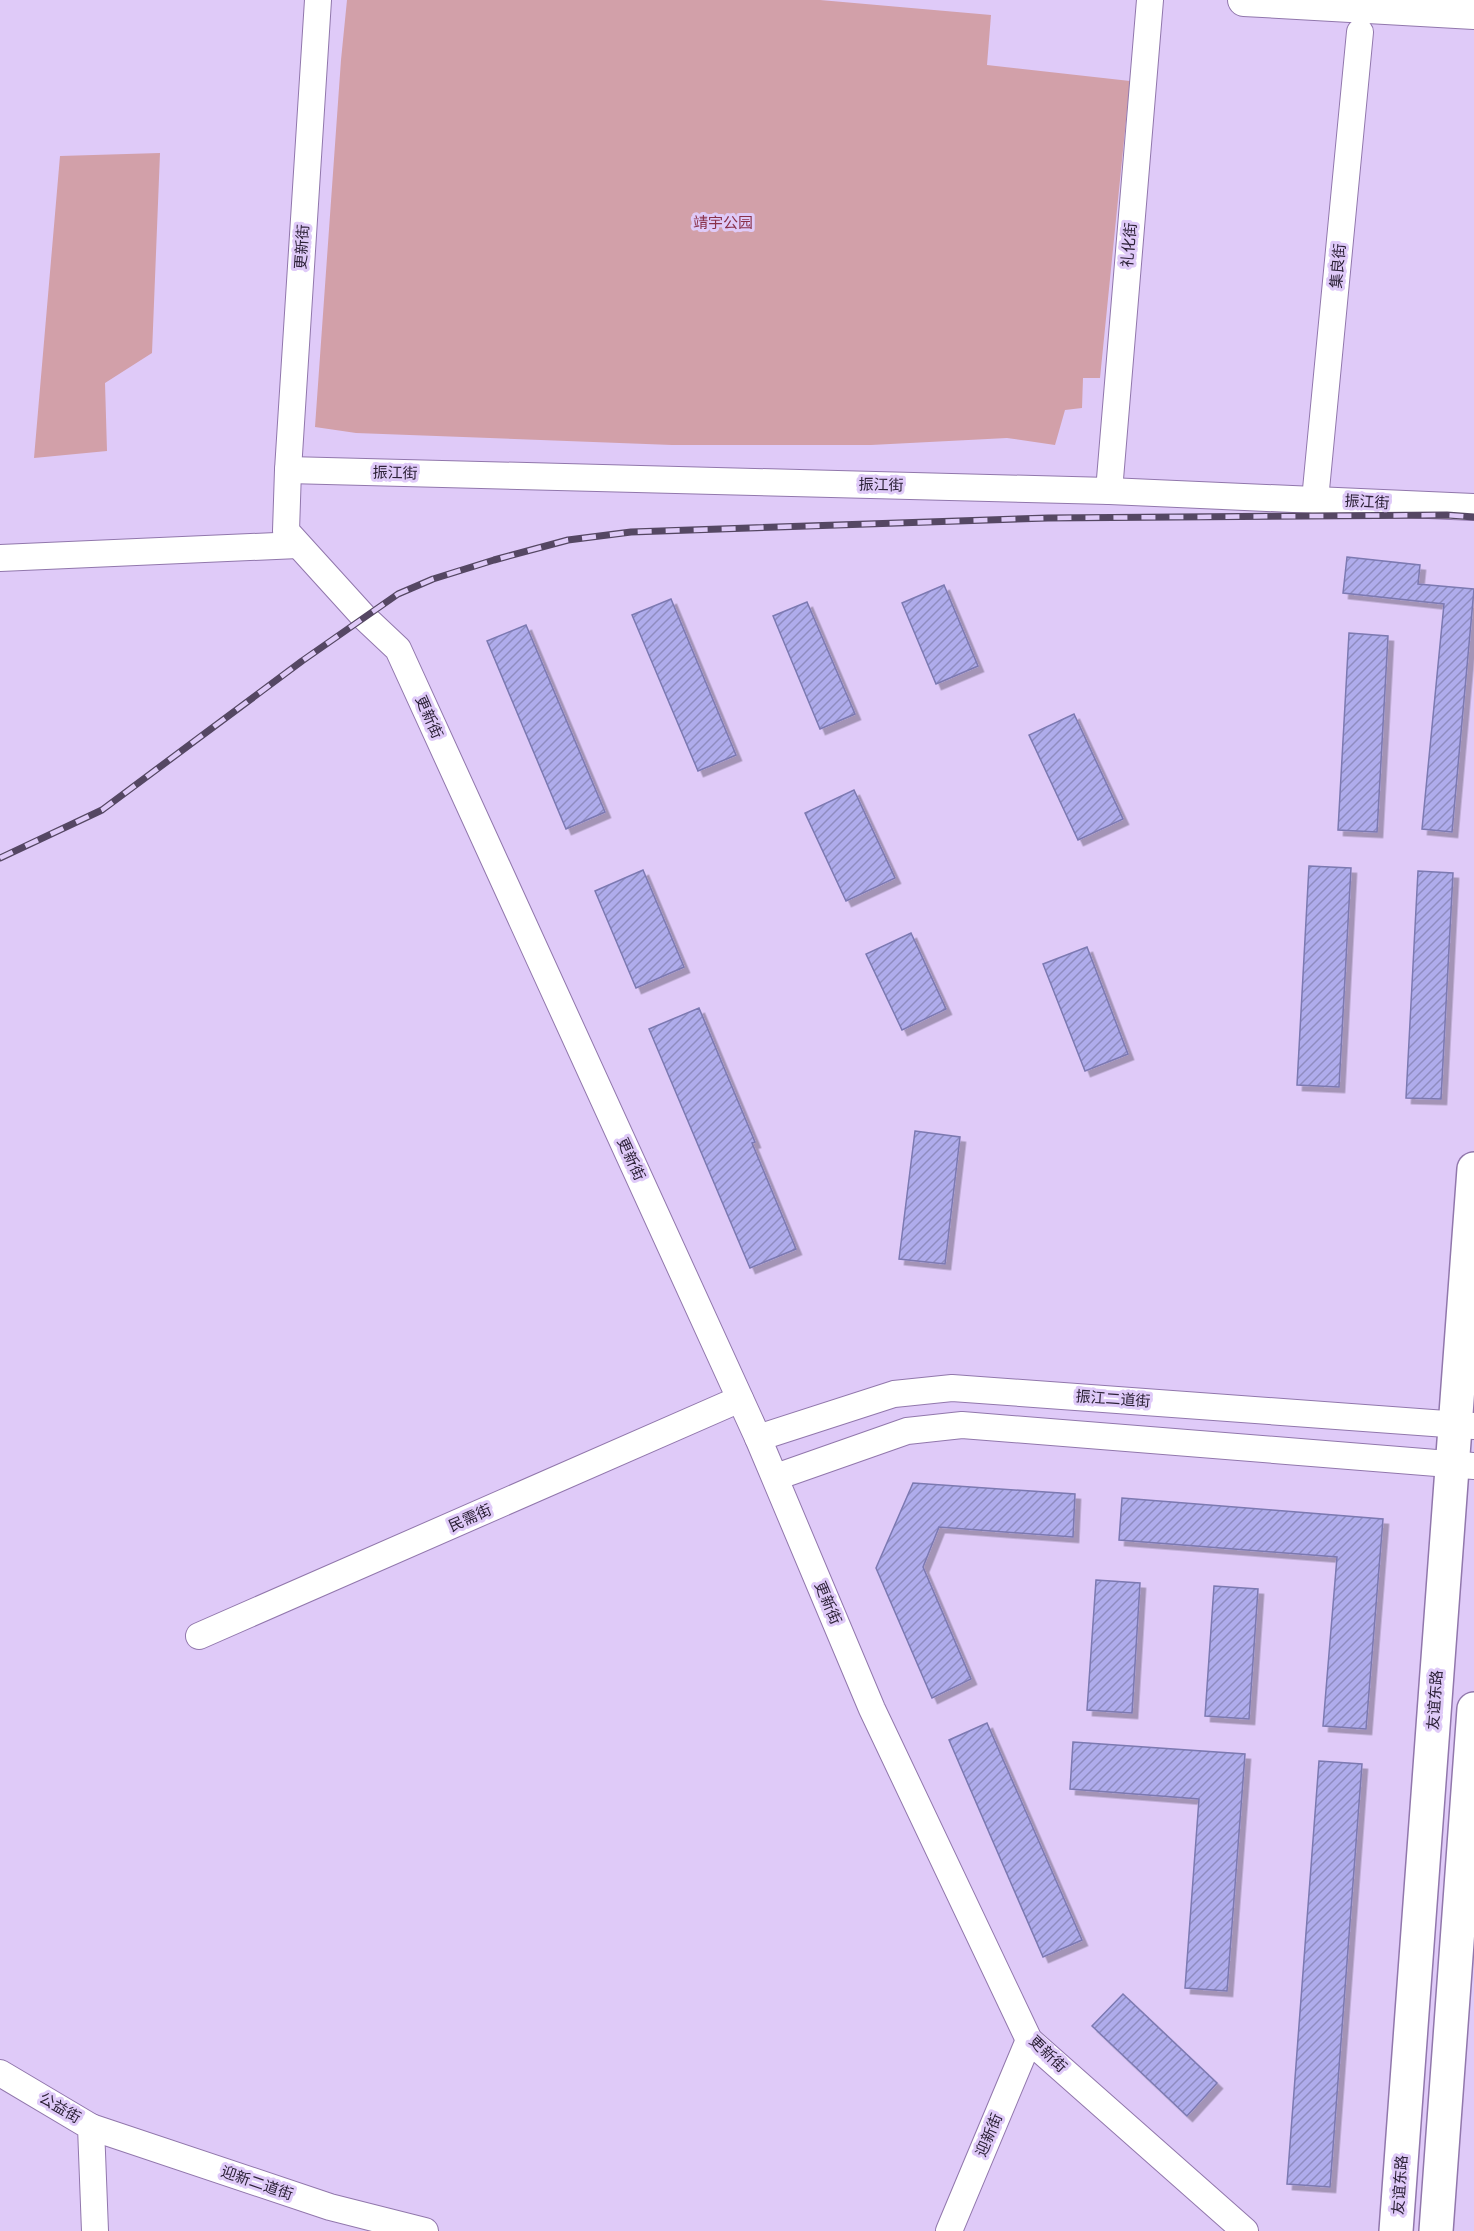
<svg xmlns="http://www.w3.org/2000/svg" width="1474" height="2231" viewBox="0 0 1474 2231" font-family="'Archivo Narrow','Noto Sans SC',sans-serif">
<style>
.park{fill:#d2a0a9}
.building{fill:url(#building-hatch);stroke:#7c79b1;stroke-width:1.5;filter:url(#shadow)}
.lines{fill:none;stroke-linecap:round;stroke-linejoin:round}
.minor-casing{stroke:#9177ac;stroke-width:28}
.major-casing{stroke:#9177ac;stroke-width:34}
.highway-casing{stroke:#9177ac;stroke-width:36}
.minor{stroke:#fff;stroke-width:26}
.major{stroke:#fff;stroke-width:32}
.highway{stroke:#fff;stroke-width:33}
.rail-casing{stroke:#554763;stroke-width:7}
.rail{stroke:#dfcaf8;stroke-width:4.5;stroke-dasharray:14;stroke-linecap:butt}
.labels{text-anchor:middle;stroke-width:6;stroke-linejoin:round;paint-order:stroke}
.park-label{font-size:15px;fill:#89314a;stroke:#dfcaf8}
.street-label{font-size:15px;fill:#2c2137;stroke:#dfcaf8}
</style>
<defs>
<pattern id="building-hatch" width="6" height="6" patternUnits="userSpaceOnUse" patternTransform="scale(1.5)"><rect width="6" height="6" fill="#afacec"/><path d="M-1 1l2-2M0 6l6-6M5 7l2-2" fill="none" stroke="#8f8cc0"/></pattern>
<filter id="shadow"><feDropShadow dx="5.5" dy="5.5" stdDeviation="0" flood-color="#0004"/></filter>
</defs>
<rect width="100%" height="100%" fill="#dfcaf8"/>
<g class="park">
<polygon points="347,0 820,0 991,15 987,65 1130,81 1100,378 1083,378 1082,408 1065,410 1055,445 1007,438 871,445 672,445 356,433 315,427 341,60"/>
<polygon points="160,153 152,353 105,383 107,451 34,458 60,156"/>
</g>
<g class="building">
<polygon points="1347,557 1420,565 1418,584 1474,589 1452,832 1422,829 1444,604 1343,593"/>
<polygon points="944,585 978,666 936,684 902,603"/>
<polygon points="671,599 736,755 698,771 632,615"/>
<polygon points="807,602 855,714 820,729 773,616"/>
<polygon points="526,625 605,812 566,829 487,641"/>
<polygon points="1349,633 1388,636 1377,832 1338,830"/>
<polygon points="1074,714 1123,819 1078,840 1029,735"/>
<polygon points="854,790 895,878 846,901 805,813"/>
<polygon points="1309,866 1351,868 1339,1087 1297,1085"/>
<polygon points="643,870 684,967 636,988 595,891"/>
<polygon points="1418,871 1453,873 1441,1099 1406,1098"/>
<polygon points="911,933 946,1009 902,1030 866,954"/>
<polygon points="1087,947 1128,1054 1085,1071 1043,964"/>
<polygon points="699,1008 755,1142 752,1143 796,1249 750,1268 649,1029"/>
<polygon points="915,1131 960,1137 945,1264 899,1259"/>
<polygon points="913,1483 1075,1494 1073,1537 939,1527 923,1567 971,1679 932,1698 876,1568"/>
<polygon points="1122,1498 1383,1519 1366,1729 1323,1726 1337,1557 1119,1540"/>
<polygon points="1096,1580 1140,1583 1132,1713 1087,1710"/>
<polygon points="1214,1586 1258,1589 1249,1719 1205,1716"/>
<polygon points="987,1723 1082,1940 1043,1957 949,1740"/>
<polygon points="1073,1742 1245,1754 1227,1991 1185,1988 1199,1799 1070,1789"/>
<polygon points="1319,1761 1362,1764 1330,2187 1287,2184"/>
<polygon points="1123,1994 1217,2083 1187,2116 1092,2026"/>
</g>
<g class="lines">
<defs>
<g id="minor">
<polyline points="318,0 288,470 286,531 364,617 398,649 758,1438 872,1709 1029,2040 1245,2231"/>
<polyline points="288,470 1109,491 1474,507"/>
<polyline points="1109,491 1150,0"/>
<polyline points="1315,500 1360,32"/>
<polyline points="0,558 298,545"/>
<polyline points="758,1438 894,1394 952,1388 1474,1426"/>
<polyline points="776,1477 907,1431 962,1425 1474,1466"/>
<polyline points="199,1636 740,1399"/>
<polyline points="0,2073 91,2127 95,2231"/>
<polyline points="91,2127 330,2207 425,2231"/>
<polyline points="949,2231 1029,2040"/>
</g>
<polyline id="major" points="1244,0 1474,13"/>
<g id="highway">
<polyline points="1396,2231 1474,1169"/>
<polyline points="1436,2231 1474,1709"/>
</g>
</defs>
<use href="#minor" class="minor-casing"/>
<use href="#major" class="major-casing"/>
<use href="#highway" class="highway-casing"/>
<use href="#minor" class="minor"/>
<use href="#major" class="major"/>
<use href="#highway" class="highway"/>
<defs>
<polyline id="rail" points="0,858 102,810 302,661 398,594 433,579 494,560 568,540 631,532 1048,518 1447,515 1474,517"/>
</defs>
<use href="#rail" class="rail-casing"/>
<use href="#rail" class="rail"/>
</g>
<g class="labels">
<g class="park-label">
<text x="723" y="228">靖宇公园</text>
</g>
<g class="street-label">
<text transform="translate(1129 245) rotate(-85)" y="5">礼化街</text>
<text transform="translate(302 247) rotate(-86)" y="5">更新街</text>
<text transform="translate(1338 266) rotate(-85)" y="5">集良街</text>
<text transform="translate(395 473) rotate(1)" y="5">振江街</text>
<text transform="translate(881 485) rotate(1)" y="5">振江街</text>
<text transform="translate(1367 502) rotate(3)" y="5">振江街</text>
<text transform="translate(429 717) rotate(66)" y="5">更新街</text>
<text transform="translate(631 1159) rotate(65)" y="5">更新街</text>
<text transform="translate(1113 1399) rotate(4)" y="5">振江二道街</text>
<text transform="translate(470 1518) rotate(-24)" y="5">民需街</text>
<text transform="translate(828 1603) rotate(67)" y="5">更新街</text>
<text transform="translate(1435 1700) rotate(-86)" y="5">友谊东路</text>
<text transform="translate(1048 2054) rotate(44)" y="5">更新街</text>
<text transform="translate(60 2108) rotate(30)" y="5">公益街</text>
<text transform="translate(989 2135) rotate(-67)" y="5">迎新街</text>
<text transform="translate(257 2183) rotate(19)" y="5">迎新二道街</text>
<text transform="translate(1400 2185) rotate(-86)" y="5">友谊东路</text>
</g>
</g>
</svg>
